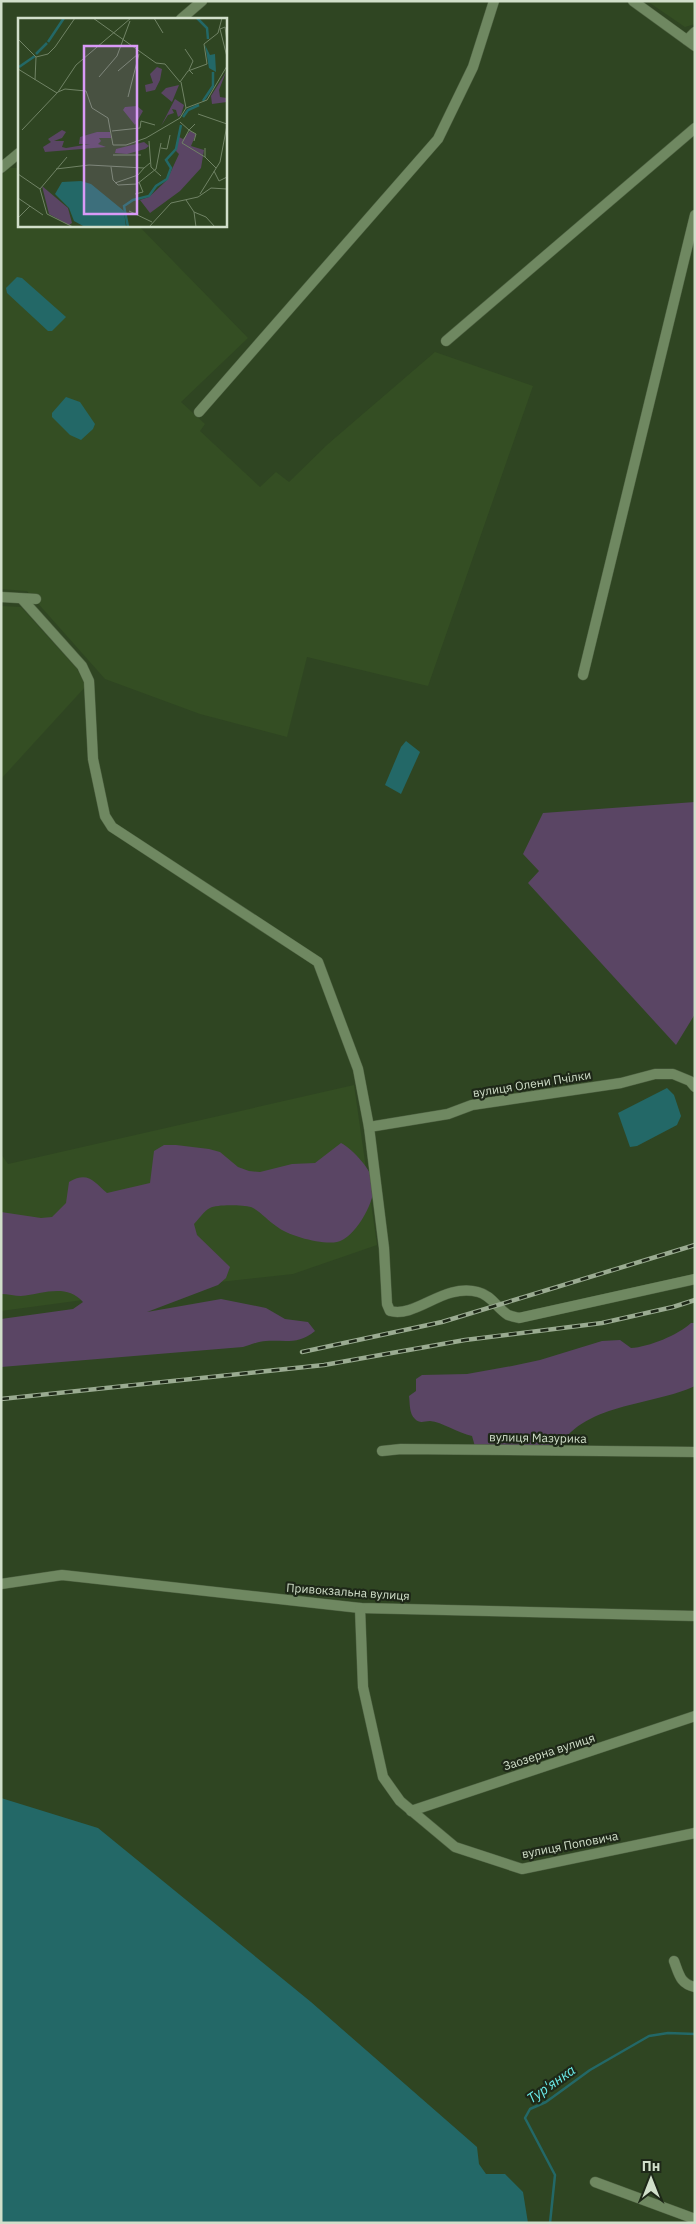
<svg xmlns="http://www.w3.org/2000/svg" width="696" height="2224" viewBox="0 0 696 2224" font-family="'IBM Plex Sans',sans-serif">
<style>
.built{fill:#344e23}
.green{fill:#5a4564}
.water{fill:#236867}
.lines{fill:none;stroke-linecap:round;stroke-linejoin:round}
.stream{stroke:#236867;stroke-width:2.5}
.street-casing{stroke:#4e6142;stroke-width:11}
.street{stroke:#6f8861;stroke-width:10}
.rail-casing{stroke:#9aab91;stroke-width:4.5}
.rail{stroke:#1e2818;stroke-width:2.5;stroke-dasharray:8;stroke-linecap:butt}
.labels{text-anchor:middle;stroke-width:4.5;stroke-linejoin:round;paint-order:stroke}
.street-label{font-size:12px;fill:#d1dfca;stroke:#1e2818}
.water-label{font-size:14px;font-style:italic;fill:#6aeceb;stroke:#1e2818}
.inset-river{fill:none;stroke:#236867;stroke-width:2.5}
.inset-road{fill:none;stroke:#708365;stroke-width:1}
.view{fill:#d99af7;fill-opacity:0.15;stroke:#d99af7;stroke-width:2.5}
.inset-edge{fill:none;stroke:#d1dfca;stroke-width:2.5}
</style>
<rect width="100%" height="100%" fill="#2f4522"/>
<g class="built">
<polygon points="647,1 695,1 695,24 685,27"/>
<polygon points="10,168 19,168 19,225 138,225 248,338 181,402 205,424 200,431 260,487 276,472 289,482 328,444 435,352 533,386 428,686 307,657 287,737 200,714 105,679 27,591 1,589 1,175"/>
<polygon points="1,606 21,607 77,669 86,686 1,779"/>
<polygon points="354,1085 377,1245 293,1274 202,1284 1,1311 1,1154 8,1164"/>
</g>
<g class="green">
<polygon points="695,802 695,1014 676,1045 528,883 539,871 523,854 543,813"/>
<path d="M341,1143C353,1149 375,1173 374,1187C373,1205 355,1238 337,1242C322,1245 288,1236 276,1226C268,1221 260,1211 251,1207C243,1205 217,1204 210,1208C204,1211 199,1219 194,1224L197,1235L230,1267L226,1278L218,1285L147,1312L221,1299L266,1308L285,1319L308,1322L315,1331C298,1345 286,1340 266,1341C259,1341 250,1345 243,1347L1,1367V1319L73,1309L83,1302C66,1283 43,1294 21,1296C15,1296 8,1294 1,1294V1212L41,1218L52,1217L66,1203L69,1182C88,1171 93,1181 107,1193L150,1183L154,1151L164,1145H176L209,1149L220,1152L238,1167L249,1171L260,1172L292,1164L315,1163Z"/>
<path d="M691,1323H695V1386C653,1406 580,1403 557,1451L476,1450L472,1436C458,1433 442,1422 430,1421C424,1421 420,1424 415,1419C409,1414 410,1403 409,1396L416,1391V1379L422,1375L467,1374L512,1366L540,1360L602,1341L620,1340L631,1348C649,1347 678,1335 691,1323Z"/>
</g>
<g class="water">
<polygon points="17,277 22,278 66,317 52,331 48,331 7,293 6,288"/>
<polygon points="66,397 80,402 95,424 93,429 81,440 70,435 52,417 52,413"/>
<polygon points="406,741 420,752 401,794 385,785 401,747"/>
<polygon points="667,1088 674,1095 681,1116 677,1125 637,1146 630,1147 618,1113"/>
<polygon points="1,1798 98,1828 311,2002 477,2147 479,2164 486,2174 505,2174 523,2192 528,2223 1,2223"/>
</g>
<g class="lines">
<polyline class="stream" points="550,2223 555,2175 525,2118 530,2109 546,2102 590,2070 649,2036 668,2033 695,2034"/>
<defs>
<g id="street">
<polyline points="633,1 695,46"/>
<polyline points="181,19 202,1"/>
<polyline points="687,40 695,32"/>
<polyline points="1,168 19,153"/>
<polyline points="446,341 695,128"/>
<polyline points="199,412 438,139 473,67 494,1"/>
<polyline points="1,597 36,599"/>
<path d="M22,599L82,666L89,681L93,759L105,816L112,827L318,962L358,1069L369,1127L384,1248L387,1304L390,1311C417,1318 443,1283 478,1292C491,1295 497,1308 508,1315C511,1316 515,1317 519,1318L695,1279"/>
<polyline points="583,675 695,215"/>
<polyline points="369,1127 448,1114 472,1105 621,1083 655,1074 673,1074 690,1081 695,1087"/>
<polyline points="382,1451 401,1449 695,1452"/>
<polyline points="1,1584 62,1575 360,1608 695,1616"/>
<polyline points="360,1608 363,1687 383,1777 400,1801 455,1847 522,1869 695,1833"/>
<polyline points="411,1811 695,1716"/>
<path d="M674,1961C679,1974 680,1984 695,1987"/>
<polyline points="595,2182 695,2219"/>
</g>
</defs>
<use href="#street" class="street-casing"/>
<use href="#street" class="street"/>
<defs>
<g id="rail">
<polyline points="302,1352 442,1322 695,1245"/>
<polyline points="1,1399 324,1365 465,1340 602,1323 673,1307 695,1300"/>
</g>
</defs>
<use href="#rail" class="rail-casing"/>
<use href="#rail" class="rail"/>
</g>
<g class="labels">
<g class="street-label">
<text transform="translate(532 1084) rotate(-9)" y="4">вулиця Олени Пчілки</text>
<text transform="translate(538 1438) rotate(1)" y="4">вулиця Мазурика</text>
<text transform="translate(348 1592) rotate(4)" y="4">Привокзальна вулиця</text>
<text transform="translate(549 1752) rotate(-18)" y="4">Заозерна вулиця</text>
<text transform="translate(570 1845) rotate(-11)" y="4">вулиця Поповича</text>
</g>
<g class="water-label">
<text transform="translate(551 2084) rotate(-35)" y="5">Тур'янка</text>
</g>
</g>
<g transform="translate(18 18)">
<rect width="209" height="209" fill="#2f4522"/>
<path d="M139,49L144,51L142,62L137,72L128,74L127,67L135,65L132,56ZM208,54L201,72L202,79L209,80V84L194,86L193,78ZM161,67L154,84L143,75L148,70ZM157,81L166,87L163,97L160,99L158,92L154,91L156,95L150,97L143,108ZM119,88L125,93L117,107L105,92L107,89ZM44,112L48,114L44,120L36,123H46L44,129L48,130L72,126H61L62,119L79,114H92L93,120H81L83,123L80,126L88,129L27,134L25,129L33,124L30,121ZM172,113L178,116L173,128L186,132L183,150L162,173L132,195L122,182L131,179L149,162L161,136L158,133L161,119L165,121ZM126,124L131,128L127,131L109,136L97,135L98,131ZM24,168L50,190L54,205L51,207L31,196Z" fill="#5a4564"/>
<path d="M187,27L192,37L197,36L198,54L191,50ZM63,163L73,166L106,193L108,209H67L56,203L51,190L37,176L44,164Z" fill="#236867"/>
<path class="inset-river" d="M179,0L189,10L190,21M30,24L46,0M18,36L29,25M1,49L17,38M185,83L195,68V54M165,99L170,92L181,87M110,209L106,188L115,182L131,178L138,168L149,161L153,150L148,142L158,131L163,107"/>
<path class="inset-road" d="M75,0L138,45L147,46L162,64L170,53L189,46L186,26L200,15L204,0M136,0L145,15M202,11L209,39M202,11L207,9L209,24M0,21L18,39M167,31L175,43L171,52L175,56M0,51L39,75M100,53L120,36M81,59L99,38L112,3M17,62L18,39L30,36L37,29L57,0M163,64L168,90M68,73L74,90L90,100L95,127H108L128,120L162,100L168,90L189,82L209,48M40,74L58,47L113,0M110,79L121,36M180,96L209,106M162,104L171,112L164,125L187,139M4,112L40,74L47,71L68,73M94,113L122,110L123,103L137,107M131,123L133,149L143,158M176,123L178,116L171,112L177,106M143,130L149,131L152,117M187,130V139L198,150M95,137H123M93,149L95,162L100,167L119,166L138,151L143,125M38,151L71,147L126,150L132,145M196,153L201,163L209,159M0,156L22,171M97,165L120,157L126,150M117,176L125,174L121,164M182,176L202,144L209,107M0,180L25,197M168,182L176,194L178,209M111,193L134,204M176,194L188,199L197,209M29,196L22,171L49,139M29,196L55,209M0,200L12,188M131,209L153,185L180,179L193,170L209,171"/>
<path class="view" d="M66,28H119V196H66Z"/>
<rect width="209" height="209" class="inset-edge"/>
</g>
<rect width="696" height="2224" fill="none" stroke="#d1dfca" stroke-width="5"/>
<g transform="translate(651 2179)" stroke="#1e2818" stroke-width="4" paint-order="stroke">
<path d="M0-4L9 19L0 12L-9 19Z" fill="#d1dfca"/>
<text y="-8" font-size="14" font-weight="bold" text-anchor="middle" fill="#d1dfca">Пн</text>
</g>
</svg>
